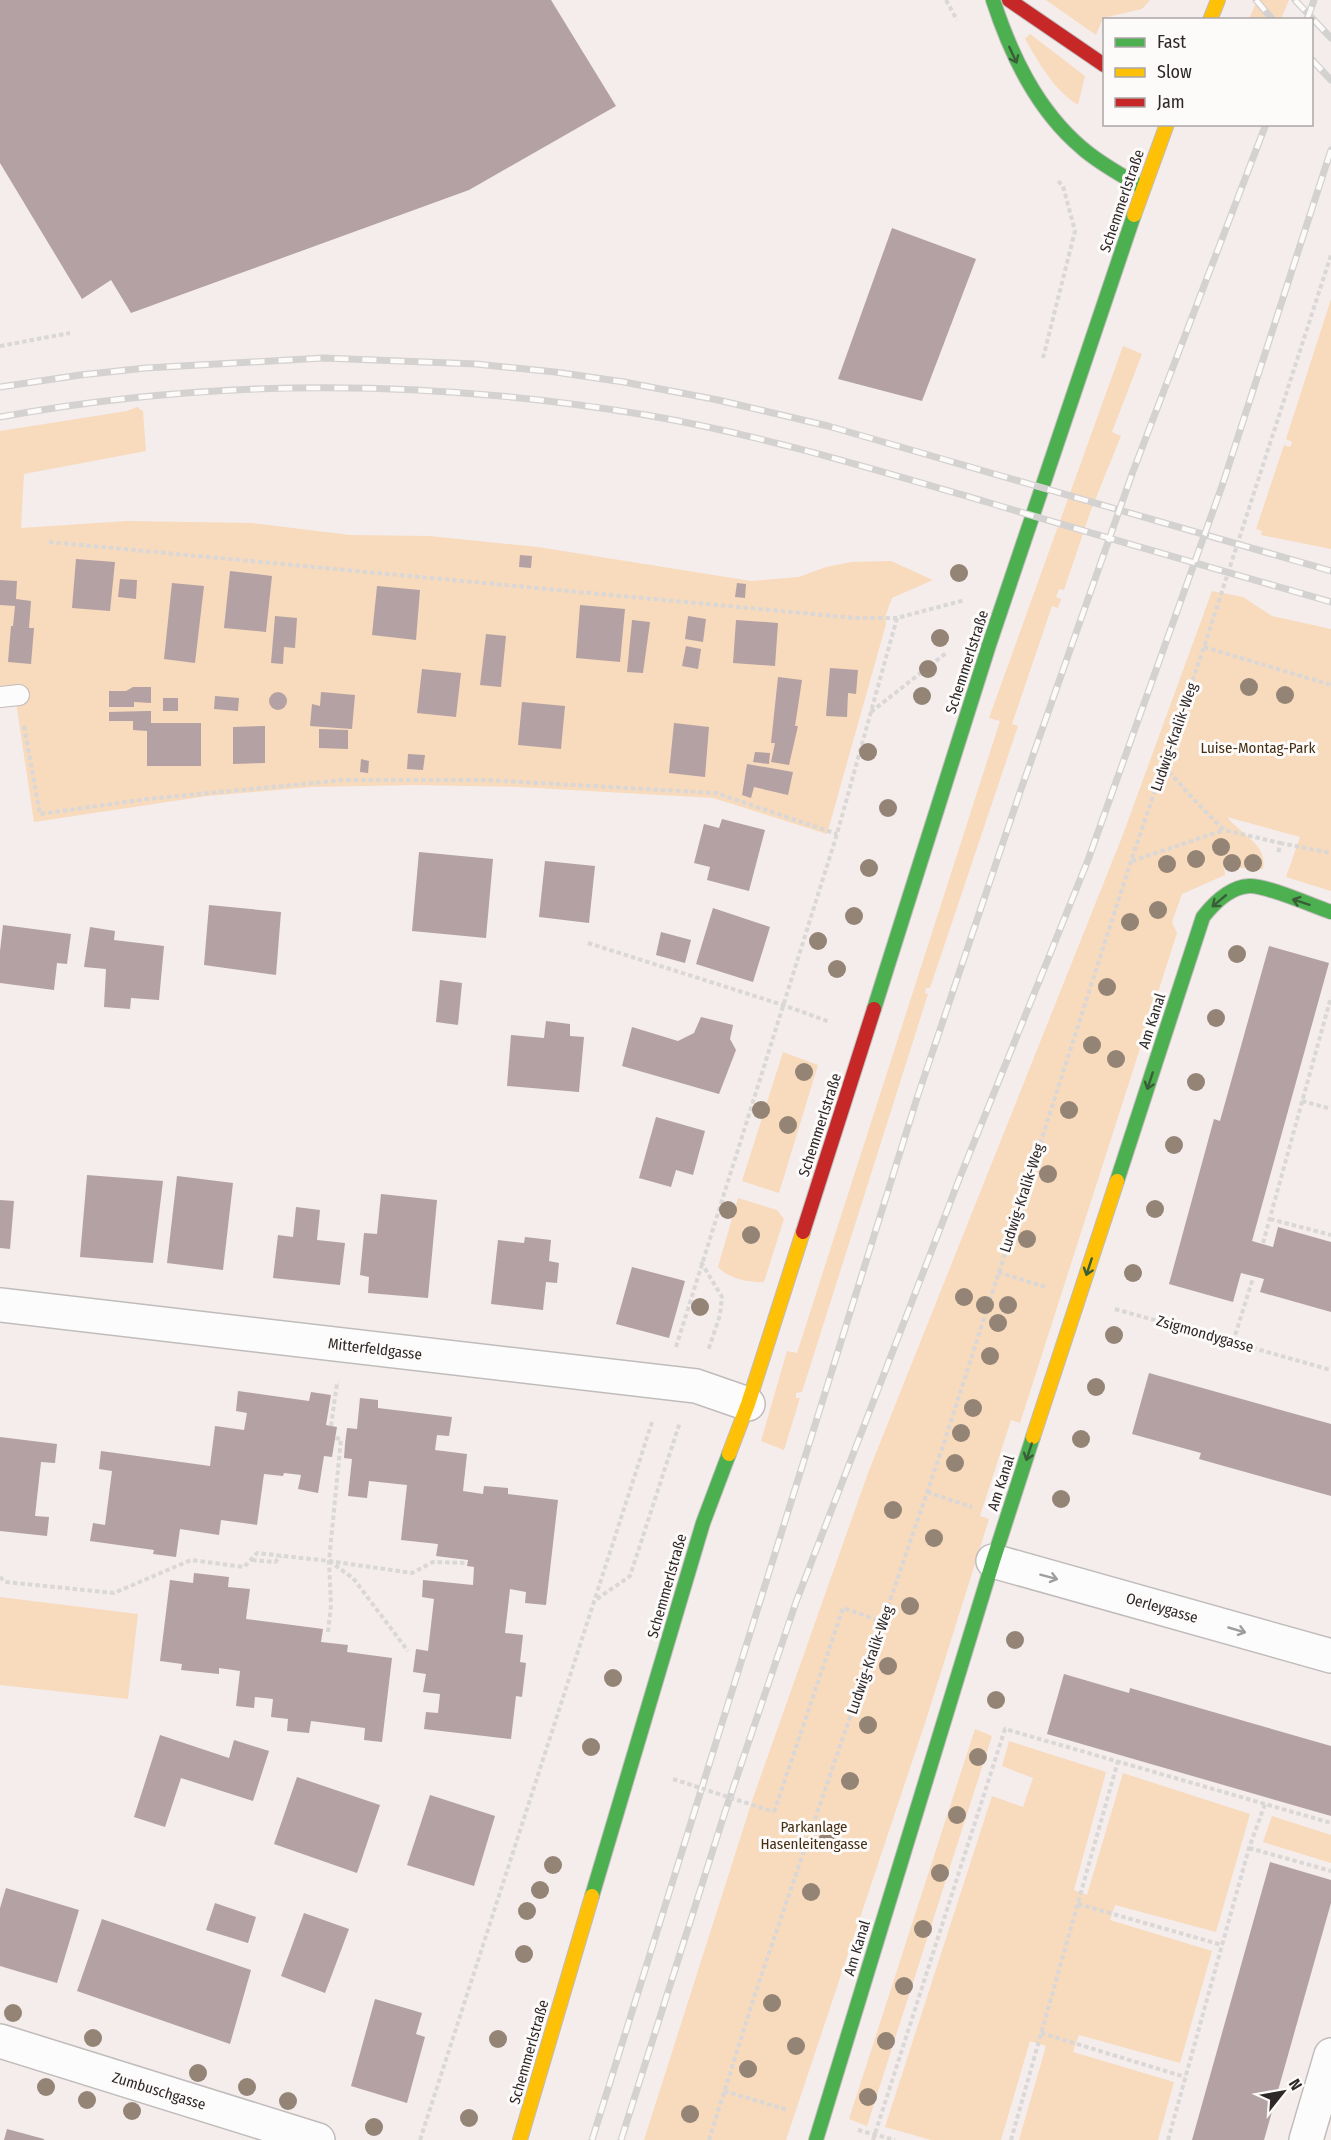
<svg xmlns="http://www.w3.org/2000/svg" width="1331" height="2140" viewBox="0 0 1331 2140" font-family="'Fira Sans Condensed',sans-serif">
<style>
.green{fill:#f8dabd}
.building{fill:#b3a1a4}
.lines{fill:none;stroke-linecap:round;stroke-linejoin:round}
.lane-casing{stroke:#c1bcbc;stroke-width:22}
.street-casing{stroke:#c1bcbc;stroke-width:36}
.fast-casing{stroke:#c1bcbc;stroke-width:16}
.slow-casing{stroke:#c1bcbc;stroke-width:16}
.jam-casing{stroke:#c1bcbc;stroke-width:16}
.path{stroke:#dad7d7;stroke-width:4;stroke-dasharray:4.5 3;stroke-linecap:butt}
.lane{stroke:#fdfcfc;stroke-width:20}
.street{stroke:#fdfcfc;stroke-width:33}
.fast{stroke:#4caf50;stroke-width:14}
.slow{stroke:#ffc107;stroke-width:14}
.jam{stroke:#c62828;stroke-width:14}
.rail-casing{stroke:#d4d1d1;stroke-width:7}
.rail{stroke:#fdfbfa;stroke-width:4.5;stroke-dasharray:14;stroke-linecap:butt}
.path-bridge{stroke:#dad7d7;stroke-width:4;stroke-dasharray:4.5 3;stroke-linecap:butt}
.tree{fill:#948475}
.oneway{stroke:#3a5e38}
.oneway2{stroke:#a09d9d}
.labels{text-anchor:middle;stroke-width:6;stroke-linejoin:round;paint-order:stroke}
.street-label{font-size:15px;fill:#2e2828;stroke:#fdfbfa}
.park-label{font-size:15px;fill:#452e13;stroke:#fdfbfa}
</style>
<rect width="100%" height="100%" fill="#f4edec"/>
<g class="green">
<polygon points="1046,0 1150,0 1142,9 1103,18 1096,35"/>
<polygon points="1257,0 1289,0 1281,19 1249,19"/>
<path d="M1030,34L1085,76L1078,105C1053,89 1040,64 1025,39Z"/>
<polygon points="1331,299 1331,549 1261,535 1262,531 1256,529 1284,445 1290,447 1292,442 1286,439"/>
<polygon points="1123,346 1142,354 1112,432 1121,436 1091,510 1064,590 1059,589 1056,597 1061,599 1058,608 1052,606 1012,724 1018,726 930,988 926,988 925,993 928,994 802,1392 796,1393 796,1398 800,1398 784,1450 761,1441 787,1351 797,1353 1000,721 989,718"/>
<polygon points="137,407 143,411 146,451 24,474 21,528 127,521 252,523 350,535 430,536 538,547 751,581 799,577 826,567 852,562 891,561 933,580 892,598 885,617 886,624 827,834 713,798 519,787 416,785 312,787 207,796 34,822 16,702 0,705 0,431 127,411"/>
<path d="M1212,591L1243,597L1272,616L1331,629V891L1286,877L1300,837L1227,817C1241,835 1268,844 1263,869L1224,867L1225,875L1182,894L1172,922L1177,933L1020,1423L1011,1420L980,1516L989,1519L926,1720L786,2140H644L753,1798L868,1473L1122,837Z"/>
<polygon points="783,1052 818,1065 779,1193 742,1181"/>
<path d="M738,1198L777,1210L784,1219L764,1282C751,1283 726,1278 718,1267Z"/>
<polygon points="0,1597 138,1614 128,1699 0,1685"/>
<polygon points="975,1729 992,1736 867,2126 849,2119"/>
<polygon points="1009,1741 1106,1772 1074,1890 1087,1895 1123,1773 1250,1814 1216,1932 1115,1905 1110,1920 1212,1951 1180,2063 1079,2035 1073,2052 1174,2082 1158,2140 1019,2140 1046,2046 1030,2041 1001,2140 931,2140 885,2127 992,1796 1023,1807 1033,1778 1002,1766"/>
<polygon points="1272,1816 1331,1835 1331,1863 1263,1842"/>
</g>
<g class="building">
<polygon points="0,0 551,0 616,106 469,190 131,313 111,280 82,299 0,163"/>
<polygon points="892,228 976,259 922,401 838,379"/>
<polygon points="520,555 532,556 531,568 519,567"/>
<polygon points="76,559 115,562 110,611 72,608"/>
<polygon points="230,571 272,576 266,632 224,628"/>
<polygon points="120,579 137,580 136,599 118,597"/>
<polygon points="0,580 17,581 16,599 31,601 29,628 34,628 31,664 8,662 11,626 13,626 15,606 0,605"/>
<polygon points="172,583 204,586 195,663 164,659"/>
<polygon points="737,583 746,584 745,598 735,597"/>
<polygon points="377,586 420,590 416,640 372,635"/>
<polygon points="580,605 625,609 620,662 576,658"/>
<polygon points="275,616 297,618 295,648 284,647 283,664 271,663"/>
<polygon points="688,616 706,619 703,642 685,639"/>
<polygon points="632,620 650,622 643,673 627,672"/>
<polygon points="736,620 778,623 775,666 733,663"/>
<polygon points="486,634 506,636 501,687 480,685"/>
<polygon points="686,646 701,649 698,669 682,666"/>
<polygon points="830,668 858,670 856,694 848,693 847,717 826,716"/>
<polygon points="422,669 461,673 456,717 417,713"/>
<polygon points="778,677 802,680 795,726 798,726 789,765 771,762 775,743 771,743"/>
<polygon points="133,687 151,687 151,703 134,702 134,707 109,707 109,691 126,691"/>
<circle cx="278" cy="701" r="9"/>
<polygon points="321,692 355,695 352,729 310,726 312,704 320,706"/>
<polygon points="215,696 239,698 238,711 214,709"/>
<rect x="163" y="698" width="15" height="13"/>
<polygon points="522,702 565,706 561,749 518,745"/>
<polygon points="148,711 151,711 151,723 201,723 201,766 147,766 147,731 133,730 133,721 109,721 109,712"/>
<polygon points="674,723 709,727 705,777 669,773"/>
<polygon points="265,726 265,763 233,764 233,727"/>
<polygon points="319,729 348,730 348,749 319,748"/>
<polygon points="755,752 770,753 769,764 753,762"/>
<polygon points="408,754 425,755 423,770 407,769"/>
<polygon points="361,759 369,761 368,773 360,772"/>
<polygon points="747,764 793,772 788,795 754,787 751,798 742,795"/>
<polygon points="722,819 765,830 749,891 707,880 710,867 694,863 704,824 719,828"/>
<polygon points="419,852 493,859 486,938 412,931"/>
<polygon points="545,861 595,866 589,923 539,917"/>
<polygon points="209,905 281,912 276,975 204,965"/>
<polygon points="713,908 770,927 753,982 696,964"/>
<polygon points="3,925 71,934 67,964 57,963 54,990 0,983 0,951"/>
<polygon points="90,927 115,931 114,940 164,946 159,1000 131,998 130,1009 104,1007 106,969 84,967"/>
<polygon points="661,932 691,940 685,963 656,955"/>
<polygon points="1269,946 1329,963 1252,1241 1273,1247 1278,1227 1331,1242 1331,1312 1260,1292 1264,1279 1241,1273 1233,1302 1169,1284 1214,1119 1220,1121"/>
<polygon points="440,980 462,983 458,1025 436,1022"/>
<polygon points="701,1017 733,1025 730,1039 736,1050 719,1094 622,1066 632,1027 678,1041 694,1033"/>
<polygon points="546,1021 570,1024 570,1036 584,1037 579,1092 507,1086 511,1035 544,1038"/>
<polygon points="656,1117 705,1131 693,1175 676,1170 671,1187 639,1178"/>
<polygon points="87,1175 163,1181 153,1263 80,1257"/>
<polygon points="177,1176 233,1183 223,1270 167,1263"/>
<polygon points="381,1194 437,1200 428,1298 368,1293 369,1277 360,1275 364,1233 377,1234"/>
<polygon points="0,1200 14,1201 10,1249 0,1248"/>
<polygon points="296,1207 320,1210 317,1240 345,1243 340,1285 273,1278 278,1235 293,1237"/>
<polygon points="525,1237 551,1240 549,1261 559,1263 557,1283 546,1282 543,1310 491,1304 498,1240 524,1243"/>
<polygon points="632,1267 685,1281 669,1338 616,1324"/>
<polygon points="1149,1373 1331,1424 1331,1496 1199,1459 1201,1453 1132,1434"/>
<polygon points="238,1391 309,1401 311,1392 331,1395 326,1425 337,1427 332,1457 324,1456 318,1493 298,1489 301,1475 284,1473 283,1476 264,1474 257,1525 221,1520 219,1535 180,1529 176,1557 153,1554 154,1550 90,1541 93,1523 105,1525 112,1471 99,1469 101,1451 210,1466 215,1426 244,1430 247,1413 236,1411"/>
<polygon points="360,1398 378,1400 378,1408 452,1417 449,1436 437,1435 435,1450 467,1454 463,1491 483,1494 484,1486 508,1488 508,1494 558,1500 546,1605 525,1603 526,1592 510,1589 505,1633 523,1635 520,1662 526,1663 522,1697 516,1696 511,1739 424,1729 426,1712 438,1713 440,1694 423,1692 426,1674 413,1672 416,1649 428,1651 434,1599 422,1597 423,1580 473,1585 474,1567 467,1566 468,1560 436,1556 438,1544 401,1540 407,1485 369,1481 367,1498 348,1496 352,1459 344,1458 345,1444 347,1428 357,1429"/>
<polygon points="0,1437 57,1444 55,1463 41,1462 35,1516 49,1517 47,1536 0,1531"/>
<polygon points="194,1573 229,1577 228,1587 250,1589 246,1619 323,1629 321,1642 348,1645 347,1652 392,1658 382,1742 364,1740 365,1728 311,1721 309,1733 287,1731 288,1719 271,1717 273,1699 255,1697 254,1708 236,1706 240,1671 219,1668 219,1674 181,1670 182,1664 160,1661 170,1580 193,1583"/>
<polygon points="1064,1674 1129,1693 1130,1688 1331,1746 1331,1816 1047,1734"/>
<polygon points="160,1735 229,1758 234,1740 269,1751 253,1801 181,1778 165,1827 134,1817"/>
<polygon points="297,1777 380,1805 357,1873 274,1844"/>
<polygon points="430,1795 495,1816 474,1886 407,1865"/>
<polygon points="1270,1862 1331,1880 1331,1903 1264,2140 1192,2140"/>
<polygon points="6,1888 79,1910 57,1983 0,1966 0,1908"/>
<polygon points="215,1903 256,1917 248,1943 206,1930"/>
<polygon points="304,1913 349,1929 325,1993 281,1976"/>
<polygon points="102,1919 251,1970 230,2044 77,1991"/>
<polygon points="375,1999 422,2013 416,2034 425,2037 407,2103 351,2086"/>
<polygon points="7,2129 44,2139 44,2140 4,2140"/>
</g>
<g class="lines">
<defs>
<polyline id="lane" points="0,697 19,695"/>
<g id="street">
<polyline points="0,1305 696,1386 748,1404"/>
<polyline points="993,1561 1331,1656"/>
<polyline points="0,2041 318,2140"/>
<polyline points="1306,2140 1331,2055"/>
</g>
<g id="fast">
<path d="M993,0C1011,55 1037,110 1082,148C1100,164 1122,175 1143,188"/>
<polyline points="874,1009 989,645 1134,215"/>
<path d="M1117,1181L1203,917C1214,903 1230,887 1249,886C1266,885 1313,906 1331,912"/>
<polyline points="592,1896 703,1523 729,1454"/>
<polyline points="816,2140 993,1561 1033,1437"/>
</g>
<g id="slow">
<polyline points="1210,20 1218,0"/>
<polyline points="1134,215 1167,124"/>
<polyline points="1033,1437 1117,1181"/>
<polyline points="729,1454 748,1404 803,1232"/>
<polyline points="520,2140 592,1896"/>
</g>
<g id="jam">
<polyline points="1009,0 1104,65"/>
<polyline points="803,1232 874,1009"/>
</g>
</defs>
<use href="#lane" class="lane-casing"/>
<use href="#street" class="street-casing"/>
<use href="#fast" class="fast-casing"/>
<use href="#slow" class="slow-casing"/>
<use href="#jam" class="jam-casing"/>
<g class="path">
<polyline points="946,0 957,20"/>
<polyline points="0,346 70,333"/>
<polyline points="1043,358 1075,231 1063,186 1056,179"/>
<polyline points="49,542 855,618 897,618"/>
<polyline points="1204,647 1331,685"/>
<polyline points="871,712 946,653"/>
<polyline points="24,726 40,814 147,799 344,780 486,780 716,793 837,834"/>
<polyline points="1164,766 1195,801 1224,830 1280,843 1278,855"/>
<polyline points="1280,843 1331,853"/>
<polyline points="1132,861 1224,830"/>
<polyline points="588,943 783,1005 830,1022"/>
<polyline points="1302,1101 1331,1109"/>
<polyline points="1270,1219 1331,1235"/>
<polyline points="1263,1243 1331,997"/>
<polyline points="701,1262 722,1297 720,1315 708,1351"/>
<polyline points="998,1272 1045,1287"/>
<polyline points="1115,1309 1331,1370"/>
<polyline points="1233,1342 1253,1278"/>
<polyline points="676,1347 837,834 897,618 965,600"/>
<polyline points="331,1426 337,1383 339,1383"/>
<polyline points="927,1492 972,1507"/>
<polyline points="252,1560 275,1562 281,1556"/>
<polyline points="329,1561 353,1578 408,1651"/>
<polyline points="0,1577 5,1582 114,1593 191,1560 244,1567 257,1553 329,1561 412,1573 433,1562 465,1563"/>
<polyline points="597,1599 630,1576 680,1422"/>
<polyline points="328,1632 331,1605 329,1561 341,1439 335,1438"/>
<polyline points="774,1812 843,1608 883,1622"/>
<polyline points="1249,1848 1331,1871"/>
<polyline points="1078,1904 1222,1945"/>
<polyline points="1041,2033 1185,2077"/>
<polyline points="724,2091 788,2110"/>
<polyline points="858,2130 895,2140"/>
<polyline points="420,2140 653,1419"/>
<polyline points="709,2140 756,1991 943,1446 1131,861 1204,647 1331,255"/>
<polyline points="873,2140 1005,1729 1331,1823"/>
<polyline points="1011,2140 1118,1761"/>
<polyline points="1168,2140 1249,1848 1265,1804"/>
</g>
<use href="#lane" class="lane"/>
<use href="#street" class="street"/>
<use href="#fast" class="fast"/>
<use href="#slow" class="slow"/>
<use href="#jam" class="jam"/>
<defs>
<g id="rail">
<polyline points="1256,0 1273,20"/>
<polyline points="1295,0 1331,38"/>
<polyline points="1307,20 1314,0"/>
<polyline points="1312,60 1331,80"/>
<polyline points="0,387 80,375 146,368 323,358 476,364 555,372 624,382 718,400 828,426 1331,571"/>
<path d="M0,417C213,378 432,379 646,415C762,435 876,470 990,503C1103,537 1217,569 1331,602"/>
<polyline points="592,2140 917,1098 1019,795 1132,474 1266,124"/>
<polyline points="621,2140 724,1815 796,1602 960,1177 1088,860 1223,483 1331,150"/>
</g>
</defs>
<use href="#rail" class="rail-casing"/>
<use href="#rail" class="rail"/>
<polyline class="path-bridge" points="673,1779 774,1812"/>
</g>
<g class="tree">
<circle cx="959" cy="573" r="9"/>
<circle cx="940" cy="638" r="9"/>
<circle cx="928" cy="669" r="9"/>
<circle cx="1249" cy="687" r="9"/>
<circle cx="1285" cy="695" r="9"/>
<circle cx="922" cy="696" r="9"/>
<circle cx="868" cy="752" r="9"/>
<circle cx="888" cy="808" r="9"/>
<circle cx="1221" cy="847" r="9"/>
<circle cx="1196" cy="859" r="9"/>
<circle cx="1232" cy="863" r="9"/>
<circle cx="1253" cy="863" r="9"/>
<circle cx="1167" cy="864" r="9"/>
<circle cx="869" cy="868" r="9"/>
<circle cx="1158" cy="910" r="9"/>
<circle cx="854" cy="916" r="9"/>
<circle cx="1130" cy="922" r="9"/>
<circle cx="818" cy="941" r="9"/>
<circle cx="1237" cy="954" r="9"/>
<circle cx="837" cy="969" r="9"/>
<circle cx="1107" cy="987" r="9"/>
<circle cx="1216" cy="1018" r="9"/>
<circle cx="1092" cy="1045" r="9"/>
<circle cx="1116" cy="1059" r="9"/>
<circle cx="804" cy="1072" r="9"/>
<circle cx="1196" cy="1082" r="9"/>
<circle cx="761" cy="1110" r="9"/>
<circle cx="1069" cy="1110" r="9"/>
<circle cx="788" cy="1125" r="9"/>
<circle cx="1174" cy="1145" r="9"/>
<circle cx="1048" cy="1174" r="9"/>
<circle cx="1155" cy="1209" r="9"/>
<circle cx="728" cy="1210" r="9"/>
<circle cx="751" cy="1235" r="9"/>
<circle cx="1027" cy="1239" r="9"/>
<circle cx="1133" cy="1273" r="9"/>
<circle cx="964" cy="1297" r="9"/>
<circle cx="985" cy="1305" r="9"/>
<circle cx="1008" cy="1305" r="9"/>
<circle cx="700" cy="1307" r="9"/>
<circle cx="998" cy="1323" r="9"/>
<circle cx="1114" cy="1335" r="9"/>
<circle cx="990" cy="1356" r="9"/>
<circle cx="1096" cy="1387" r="9"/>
<circle cx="973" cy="1408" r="9"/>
<circle cx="961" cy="1433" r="9"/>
<circle cx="1081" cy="1439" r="9"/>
<circle cx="955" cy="1463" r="9"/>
<circle cx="1061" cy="1499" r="9"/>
<circle cx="893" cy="1510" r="9"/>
<circle cx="934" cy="1538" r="9"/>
<circle cx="910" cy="1606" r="9"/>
<circle cx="1015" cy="1640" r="9"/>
<circle cx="888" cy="1666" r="9"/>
<circle cx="613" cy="1678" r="9"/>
<circle cx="996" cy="1700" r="9"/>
<circle cx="868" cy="1725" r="9"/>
<circle cx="591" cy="1747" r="9"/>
<circle cx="978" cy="1757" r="9"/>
<circle cx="850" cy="1781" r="9"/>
<circle cx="957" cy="1815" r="9"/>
<circle cx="828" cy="1839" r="9"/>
<circle cx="553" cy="1865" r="9"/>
<circle cx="940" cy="1873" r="9"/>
<circle cx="540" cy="1890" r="9"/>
<circle cx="811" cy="1892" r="9"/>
<circle cx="527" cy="1911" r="9"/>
<circle cx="923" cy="1929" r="9"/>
<circle cx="524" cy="1954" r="9"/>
<circle cx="904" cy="1986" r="9"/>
<circle cx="772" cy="2003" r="9"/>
<circle cx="13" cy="2013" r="9"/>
<circle cx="93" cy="2038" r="9"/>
<circle cx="498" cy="2039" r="9"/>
<circle cx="886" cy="2041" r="9"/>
<circle cx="796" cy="2046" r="9"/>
<circle cx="748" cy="2069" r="9"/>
<circle cx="198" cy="2073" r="9"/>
<circle cx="46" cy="2087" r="9"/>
<circle cx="247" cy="2087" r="9"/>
<circle cx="868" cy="2097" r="9"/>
<circle cx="87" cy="2100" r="9"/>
<circle cx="288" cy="2101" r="9"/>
<circle cx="132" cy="2111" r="9"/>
<circle cx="690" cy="2114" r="9"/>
<circle cx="469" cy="2118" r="9"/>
<circle cx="374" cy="2127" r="9"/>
</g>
<defs><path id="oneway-shaft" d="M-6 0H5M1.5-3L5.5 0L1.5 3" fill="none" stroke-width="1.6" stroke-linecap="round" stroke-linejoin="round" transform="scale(1.5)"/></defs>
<g class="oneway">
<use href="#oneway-shaft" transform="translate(1013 55) rotate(65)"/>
<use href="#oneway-shaft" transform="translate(1219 901) rotate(140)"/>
<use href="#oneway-shaft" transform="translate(1301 902) rotate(-162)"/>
<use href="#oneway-shaft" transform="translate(1150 1081) rotate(108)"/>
<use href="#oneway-shaft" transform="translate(1089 1267) rotate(108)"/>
<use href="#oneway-shaft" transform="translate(1029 1452) rotate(108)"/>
</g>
<g class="oneway2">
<use href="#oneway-shaft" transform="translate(1049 1577) rotate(15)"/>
<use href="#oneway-shaft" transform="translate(1237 1630) rotate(16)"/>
</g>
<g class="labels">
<g class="street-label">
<text transform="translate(1122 201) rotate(-71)" y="5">Schemmerlstraße</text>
<text transform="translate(967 662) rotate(-72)" y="5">Schemmerlstraße</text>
<text transform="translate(1174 737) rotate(-71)" y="5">Ludwig-Kralik-Weg</text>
<text transform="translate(1152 1021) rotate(-72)" y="5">Am Kanal</text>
<text transform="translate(820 1125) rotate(-72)" y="5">Schemmerlstraße</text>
<text transform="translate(1022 1198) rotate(-72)" y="5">Ludwig-Kralik-Weg</text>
<text transform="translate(1205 1334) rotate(16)" y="5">Zsigmondygasse</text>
<text transform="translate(375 1349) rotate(7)" y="5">Mitterfeldgasse</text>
<text transform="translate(1001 1483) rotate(-72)" y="5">Am Kanal</text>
<text transform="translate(667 1586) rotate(-74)" y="5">Schemmerlstraße</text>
<text transform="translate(1162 1608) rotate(16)" y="5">Oerleygasse</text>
<text transform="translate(870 1660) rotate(-71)" y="5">Ludwig-Kralik-Weg</text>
<text transform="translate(857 1948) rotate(-73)" y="5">Am Kanal</text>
<text transform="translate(529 2052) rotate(-74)" y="5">Schemmerlstraße</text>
<text transform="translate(159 2091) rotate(17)" y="5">Zumbuschgasse</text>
</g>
<g class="park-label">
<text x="1258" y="753">Luise-Montag-Park</text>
<text x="814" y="1832">Parkanlage<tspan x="814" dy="17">Hasenleitengasse</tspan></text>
</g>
</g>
<rect x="1103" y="18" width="210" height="108" fill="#fdfbfa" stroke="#aaa7a6" stroke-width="1.5"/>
<rect x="1115" y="38" width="30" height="9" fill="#4caf50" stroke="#aaa7a6" stroke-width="1.5"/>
<text x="1157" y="48" font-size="18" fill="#2e2828">Fast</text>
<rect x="1115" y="68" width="30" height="9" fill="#ffc107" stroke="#aaa7a6" stroke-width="1.5"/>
<text x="1157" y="78" font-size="18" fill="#2e2828">Slow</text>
<rect x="1115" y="98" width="30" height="9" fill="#c62828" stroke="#aaa7a6" stroke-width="1.5"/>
<text x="1157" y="108" font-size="18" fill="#2e2828">Jam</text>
<g transform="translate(1283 2092) rotate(59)" stroke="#fdfbfa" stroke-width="4.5" paint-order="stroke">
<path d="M0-4.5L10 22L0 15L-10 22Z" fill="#2e2828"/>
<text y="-9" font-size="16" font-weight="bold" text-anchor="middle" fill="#2e2828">N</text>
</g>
</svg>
